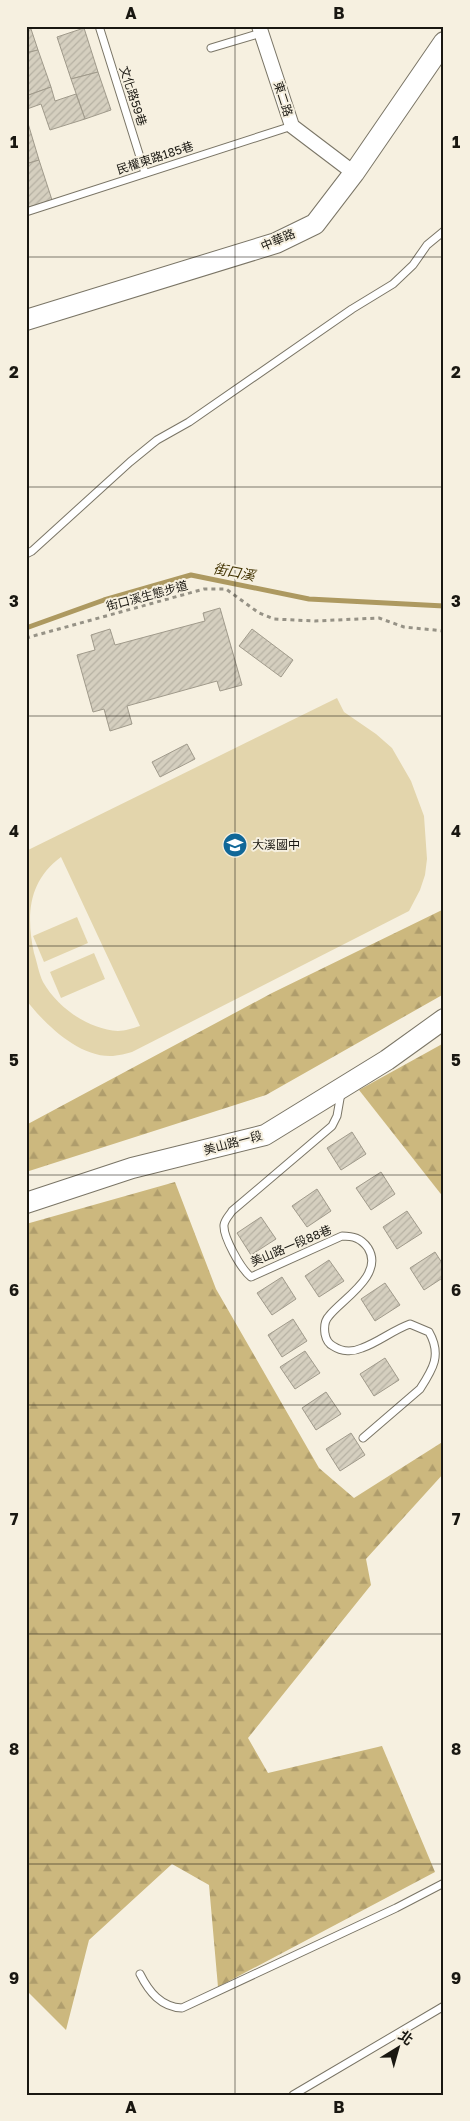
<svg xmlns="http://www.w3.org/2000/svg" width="470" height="2121" viewBox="0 0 470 2121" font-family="'Golos Text','Noto Sans TC',sans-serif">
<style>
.grass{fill:#e3d5ac;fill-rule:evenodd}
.forest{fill:url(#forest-firs)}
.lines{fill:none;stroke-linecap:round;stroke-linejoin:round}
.stream{stroke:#ad9960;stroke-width:5}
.building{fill:url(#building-hatch);stroke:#a09a8b}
.lane-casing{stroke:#7a7566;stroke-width:9}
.street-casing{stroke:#7a7566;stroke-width:16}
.secondary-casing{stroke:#7a7566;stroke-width:22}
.path{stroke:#969286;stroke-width:3;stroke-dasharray:4 4;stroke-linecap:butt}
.lane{stroke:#fff;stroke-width:7}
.street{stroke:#fff;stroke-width:14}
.secondary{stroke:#fff;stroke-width:20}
.grid{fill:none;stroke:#191711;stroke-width:1;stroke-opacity:0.55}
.labels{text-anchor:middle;stroke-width:4;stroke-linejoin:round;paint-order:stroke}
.street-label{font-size:12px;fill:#191711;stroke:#f6f0e0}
.poi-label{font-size:12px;fill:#191711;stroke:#f6f0e0;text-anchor:start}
.water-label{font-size:14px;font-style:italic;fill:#453605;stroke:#f6f0e0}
.neatline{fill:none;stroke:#191711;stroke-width:2}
.grid-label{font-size:16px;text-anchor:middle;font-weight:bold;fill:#191711}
</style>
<defs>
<pattern id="forest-firs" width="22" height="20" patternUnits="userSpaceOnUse" patternTransform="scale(1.25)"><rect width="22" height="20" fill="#ccb87e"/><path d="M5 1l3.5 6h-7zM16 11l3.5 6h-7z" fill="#af9d6c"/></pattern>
<pattern id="building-hatch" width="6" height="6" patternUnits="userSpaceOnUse" patternTransform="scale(1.25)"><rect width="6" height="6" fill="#d5cfbf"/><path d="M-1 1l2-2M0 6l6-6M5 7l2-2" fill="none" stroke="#b6b1a3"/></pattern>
</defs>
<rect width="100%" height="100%" fill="#f6f0e0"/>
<g class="grass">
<path d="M337,698L344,712L376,734L392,748L411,781L424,816L427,859L425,875L420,890L409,911L132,1052C126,1054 119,1055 113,1056C79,1058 45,1024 26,1000V851ZM61,857L140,1026C133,1028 125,1031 118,1031C88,1029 58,1008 43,982C39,974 37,962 34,953C26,916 28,881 61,857Z"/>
<polygon points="77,917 88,943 44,962 33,936"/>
<polygon points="94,953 105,979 61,998 50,972"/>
</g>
<g class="forest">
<polygon points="444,907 444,994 266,1095 26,1172 26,1125 272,993 442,910"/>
<polygon points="444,1043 444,1198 359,1090"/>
<polygon points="175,1182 216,1289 319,1468 354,1498 444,1441 444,1473 366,1559 371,1585 248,1738 268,1773 382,1746 435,1872 218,1987 209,1885 172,1864 89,1940 66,2030 26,1990 26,1224"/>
</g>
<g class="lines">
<polyline class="stream" points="26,628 104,600 191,575 309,599 444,606"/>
</g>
<g class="building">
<polygon points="26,26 30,26 38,50 26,53"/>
<polygon points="84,28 98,72 71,79 57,37"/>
<polygon points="38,50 51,87 26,96 26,53"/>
<polygon points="98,72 111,110 85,119 71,79"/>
<polygon points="51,87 55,101 76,94 85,119 50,130 41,104 27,109 26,96"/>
<polygon points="27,120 39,160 26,164 26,121"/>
<polygon points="39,160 52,200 26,208 26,164"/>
<polygon points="220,608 242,685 220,691 217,681 127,706 132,724 110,731 104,709 93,712 77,655 95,650 91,635 110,629 115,645 205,621 203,613"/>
<polygon points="252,629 293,660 281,677 239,646"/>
<polygon points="187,744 195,759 160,777 152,762"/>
<polygon points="352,1132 366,1154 341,1170 327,1148"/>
<polygon points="381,1172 395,1194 371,1210 356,1188"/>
<polygon points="317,1189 331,1211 307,1227 292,1206"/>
<polygon points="407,1211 422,1233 397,1249 383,1227"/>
<polygon points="261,1217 276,1239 251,1255 237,1233"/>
<polygon points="435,1252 444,1266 444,1277 424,1290 410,1268"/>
<polygon points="329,1260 344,1281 319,1297 305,1276"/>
<polygon points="282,1277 296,1299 272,1315 257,1293"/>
<polygon points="385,1283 400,1305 375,1321 361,1299"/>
<polygon points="293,1319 307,1341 282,1357 268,1335"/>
<polygon points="305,1351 320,1373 295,1389 280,1367"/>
<polygon points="385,1358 399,1380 374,1396 360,1374"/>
<polygon points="326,1392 341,1414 316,1430 302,1408"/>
<polygon points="351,1433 365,1455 340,1471 326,1449"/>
</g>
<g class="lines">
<defs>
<g id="lane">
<polyline points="99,26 145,173"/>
<polyline points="211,48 261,33"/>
<polyline points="26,212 292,126"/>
<polyline points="26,554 32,551 130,462 157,440 189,422 352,309 393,284 413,265 427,245 444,231"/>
<path d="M341,1093L337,1116L332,1126L232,1211C229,1216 225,1219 224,1225C223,1237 241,1269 251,1277L342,1236C353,1236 361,1238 368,1248C385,1275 341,1300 329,1316C324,1321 324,1327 325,1334C326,1339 329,1344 333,1346C342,1352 353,1352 362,1348C379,1342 393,1330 410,1324L429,1332C442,1355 433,1369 420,1389L363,1438"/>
<path d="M140,1974C149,1992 161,2007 182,2008L396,1908L444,1883"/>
<polyline points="293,2095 444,2006"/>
</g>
<polyline id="street" points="259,26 292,126 354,173"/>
<g id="secondary">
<polyline points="26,320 276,243 315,224 354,173 444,42"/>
<polyline points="26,1203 132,1168 265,1135 387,1060 444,1019"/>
</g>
</defs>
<use href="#lane" class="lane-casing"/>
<use href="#street" class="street-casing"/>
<use href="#secondary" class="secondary-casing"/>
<polyline class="path" points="26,638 204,589 226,589 259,613 274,619 315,621 379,618 404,627 444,631"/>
<use href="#lane" class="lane"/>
<use href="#street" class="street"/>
<use href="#secondary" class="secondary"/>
</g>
<path class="grid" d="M235,26V2095M26,257H444M26,487H444M26,716H444M26,946H444M26,1175H444M26,1405H444M26,1634H444M26,1864H444"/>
<defs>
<symbol id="school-disc" viewBox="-11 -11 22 22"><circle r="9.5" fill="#106798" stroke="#f6f0e0"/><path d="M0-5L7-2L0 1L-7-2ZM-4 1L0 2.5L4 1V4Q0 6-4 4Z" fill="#fff"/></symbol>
</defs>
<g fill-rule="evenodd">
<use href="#school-disc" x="221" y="831" width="28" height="28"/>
</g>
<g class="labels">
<g class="street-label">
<text transform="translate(133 96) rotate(72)" y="4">文化路59巷</text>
<text transform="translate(283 99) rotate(72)" y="4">東二路</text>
<text transform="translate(155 158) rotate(-18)" y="4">民權東路185巷</text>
<text transform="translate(278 240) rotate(-23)" y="4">中華路</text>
<text transform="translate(147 596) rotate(-15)" y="4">街口溪生態步道</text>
<text transform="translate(233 1143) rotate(-15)" y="4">美山路一段</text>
<text transform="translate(291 1246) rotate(-23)" y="4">美山路一段88巷</text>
</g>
<g class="poi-label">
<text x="252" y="849">大溪國中</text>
</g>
<g class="water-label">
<text transform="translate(234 572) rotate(11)" y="5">街口溪</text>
</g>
</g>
<rect width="470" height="2121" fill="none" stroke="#f6f0e0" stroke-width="55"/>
<g transform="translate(398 2048) rotate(37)" stroke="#f6f0e0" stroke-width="4" paint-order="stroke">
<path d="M0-4L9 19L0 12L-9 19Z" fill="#191711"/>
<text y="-8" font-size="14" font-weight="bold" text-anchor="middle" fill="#191711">北</text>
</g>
<rect x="28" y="28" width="414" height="2066" class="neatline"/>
<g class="grid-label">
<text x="131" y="19">A</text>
<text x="339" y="19">B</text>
<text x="14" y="148">1</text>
<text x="456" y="148">1</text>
<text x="14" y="378">2</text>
<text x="456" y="378">2</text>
<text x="14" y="607">3</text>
<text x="456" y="607">3</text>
<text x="14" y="837">4</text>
<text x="456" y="837">4</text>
<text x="14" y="1066">5</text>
<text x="456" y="1066">5</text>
<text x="14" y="1296">6</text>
<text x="456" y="1296">6</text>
<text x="14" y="1525">7</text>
<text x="456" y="1525">7</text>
<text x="14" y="1755">8</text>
<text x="456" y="1755">8</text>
<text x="14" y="1984">9</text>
<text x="456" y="1984">9</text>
<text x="131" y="2113">A</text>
<text x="339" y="2113">B</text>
</g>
</svg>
